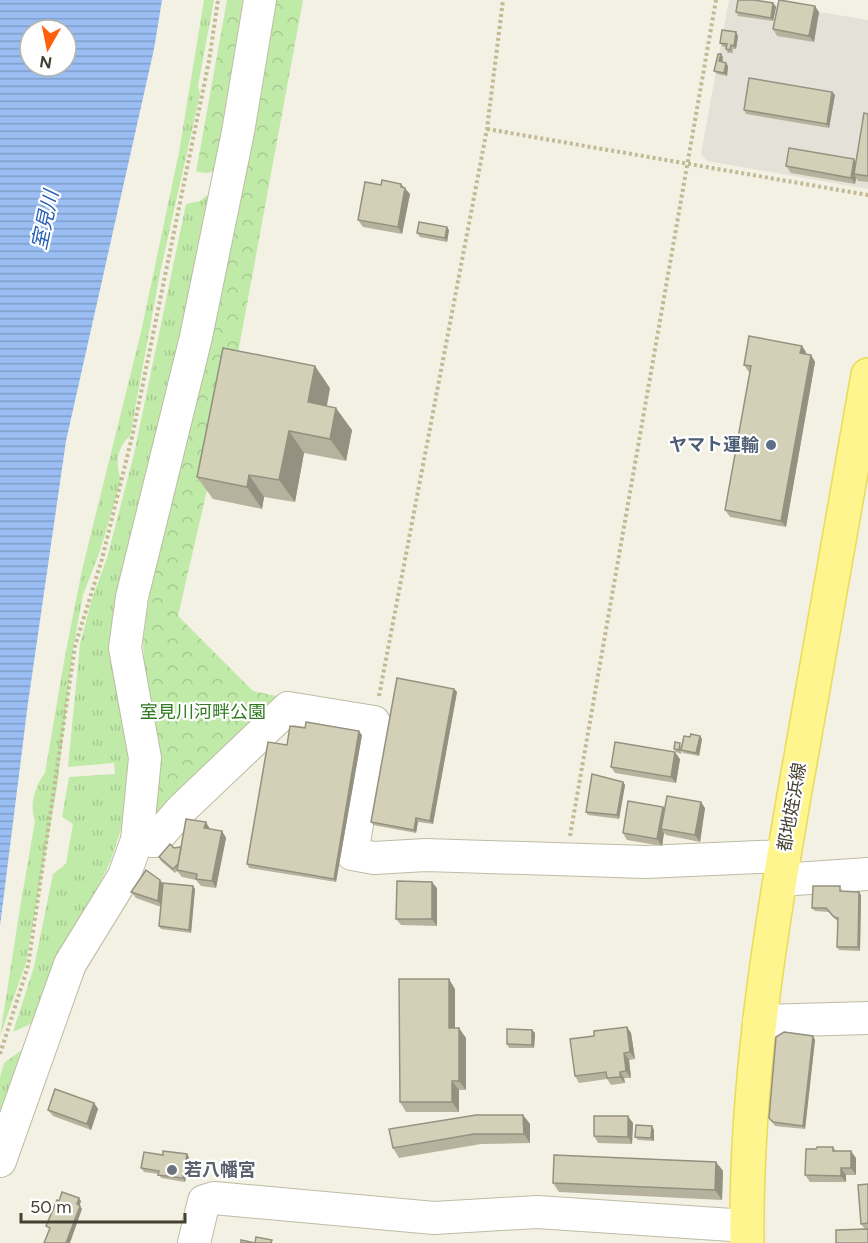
<svg xmlns="http://www.w3.org/2000/svg" width="868" height="1243" viewBox="0 0 868 1243" font-family="Figtree,'Noto Sans JP',sans-serif">
<style>
.industrial{fill:#e4e1d8}
.grass{fill:url(#grass-tufts)}
.park{fill:url(#park-crowns)}
.water{fill:url(#water-rules);fill-rule:evenodd}
.lines{fill:none;stroke-linecap:round;stroke-linejoin:round}
.minor-casing{stroke:#bebba5;stroke-width:34}
.major-casing{stroke:#eada59;stroke-width:36}
.path{stroke:#c1ba95;stroke-width:4;stroke-dasharray:3 3;stroke-linecap:butt}
.minor{stroke:#fff;stroke-width:32}
.major{stroke:#fff58f;stroke-width:33}
.wall{fill:#b6b29d}
.shaded-wall{fill:#949180}
.building{fill:#d4cfb7;stroke:#949180;stroke-width:1.5}
.service-dot{fill:#5c6f8a;stroke:#fff;stroke-width:2}
.worship-dot{fill:#6b7280;stroke:#fff;stroke-width:2}
.labels{text-anchor:middle;stroke-width:4.5;stroke-linejoin:round;paint-order:stroke}
.service-label{font-size:18px;font-weight:bold;fill:#4e5e75;stroke:#fff;text-anchor:end}
.park-label{font-size:18px;fill:#337923;stroke:#fff}
.street-label{font-size:18px;fill:#444133;stroke:#fff}
.worship-label{font-size:18px;font-weight:bold;fill:#5b616d;stroke:#fff;text-anchor:start}
.water-label{font-size:20px;font-style:italic;fill:#265eb6;stroke:#fff}
</style>
<defs>
<pattern id="grass-tufts" width="24" height="20" patternUnits="userSpaceOnUse" patternTransform="scale(1.5)"><rect width="24" height="20" fill="#c0eaa8"/><path d="M3 7l-1-3M5 7V3M7 7l1-3M15 17l-1-3M17 17v-4M19 17l1-3" fill="none" stroke="#a6ca91"/></pattern>
<pattern id="park-crowns" width="20" height="18" patternUnits="userSpaceOnUse" patternTransform="scale(1.5)"><rect width="20" height="18" fill="#c0eaa8"/><path d="M2 6a3 3 0 1 1 6 0M12 15a3 3 0 1 1 6 0" fill="none" stroke="#a6ca91"/></pattern>
<pattern id="water-rules" width="6" height="5" patternUnits="userSpaceOnUse" patternTransform="scale(1.5)"><rect width="6" height="5" fill="#9abef4"/><path d="M0 2.5h6" fill="none" stroke="#7f9cc6"/></pattern>
</defs>
<rect width="100%" height="100%" fill="#f3f1e3"/>
<polygon class="industrial" points="729,0 747,0 868,20 868,189 707,161 701,154"/>
<g class="grass">
<path d="M204,0H214L198,86L200,94L160,273L130,436C117,447 115,464 121,480L100,551L83,595L73,649L57,787L26,963L0,1036L21,902L35,821C29,805 35,786 45,773L65,656L82,570L141,332L179,152Z"/>
<polygon points="214,190 149,502 130,739 130,778 122,826 111,860 78,929 37,1021 13,1032 34,967 53,874 66,864 73,824 62,817 69,777 115,774 114,763 68,767 80,644 92,599 107,558 134,454 186,204 200,201"/>
<polygon points="34,1041 0,1137 0,1077 4,1063"/>
</g>
<g class="park">
<polygon points="227,0 252,0 222,167 208,173 196,172"/>
<polygon points="270,0 303,0 236,364 178,616 253,691 314,704 153,828 159,761 156,730 145,677 143,642 150,590"/>
</g>
<path class="water" d="M0,0H162L154,49L66,441L28,703L0,926ZM30,30H66V66H30Z"/>
<g class="lines">
<defs>
<g id="minor">
<polyline points="260,0 238,132 196,337 132,597 125,648 145,758 137,840 154,841 182,809 288,708 374,722 352,854 374,858 426,855 646,862 783,856"/>
<polyline points="780,880 868,874"/>
<polyline points="759,1021 868,1018"/>
<polyline points="0,1161 70,964 124,876 137,840"/>
<polyline points="194,1243 204,1201 214,1198 434,1218 537,1212 747,1226"/>
</g>
<path id="major" d="M747,1243C745,1078 773,913 802,751C824,626 847,501 868,375"/>
</defs>
<use href="#minor" class="minor-casing"/>
<use href="#major" class="major-casing"/>
<g class="path">
<polyline points="487,129 868,195"/>
<polyline points="379,696 487,129 503,0"/>
<polyline points="570,836 716,0"/>
<polyline points="0,1054 28,966 75,646 102,559 132,437 209,61 218,0"/>
</g>
<use href="#minor" class="minor"/>
<use href="#major" class="major"/>
</g>
<g class="wall">
<polygon points="773,3 776,7 773,21 738,16 736,12"/>
<polygon points="819,12 814,42 777,36 773,29"/>
<polygon points="738,36 736,49 733,49 733,53 728,53 726,49 726,47 723,47 720,43"/>
<polygon points="723,57 722,62 728,66 727,76 717,74 714,71"/>
<polygon points="832,92 835,95 829,128 746,114 744,110"/>
<polygon points="868,114 868,182 858,181 856,178 855,184 791,173 786,166 856,162"/>
<polygon points="381,185 404,188 410,194 402,234 363,227 358,220"/>
<polygon points="449,230 447,242 420,237 417,233"/>
<polygon points="806,352 806,354 811,355 815,362 786,527 730,517 725,510 750,372 748,371 744,365"/>
<polygon points="330,388 327,406 352,430 346,461 304,453 295,502 264,497 262,509 213,499 197,477"/>
<polygon points="454,689 457,692 433,824 418,822 416,833 373,825 371,822"/>
<polygon points="305,728 362,735 336,882 249,868 247,864"/>
<polygon points="700,736 702,739 699,756 683,753 682,751 681,754 676,752 674,749 682,745 690,737"/>
<polygon points="680,759 676,783 615,773 611,767"/>
<polygon points="623,782 625,785 619,819 588,815 586,812"/>
<polygon points="663,807 665,809 705,808 700,842 666,835 664,833 662,846 627,840 623,833"/>
<polygon points="210,829 222,831 226,838 216,888 201,886 196,880 182,877 177,871 175,873 161,861 159,857 174,848 181,847"/>
<polygon points="160,880 163,884 193,886 195,889 191,933 161,929 159,926 161,907 136,898 131,892"/>
<polygon points="437,888 437,926 401,925 396,919"/>
<polygon points="842,889 842,891 861,895 860,951 839,950 837,947 838,921 836,920 829,912 815,911 812,908"/>
<polygon points="455,989 455,1028 466,1038 466,1090 459,1090 459,1112 406,1112 400,1102"/>
<polygon points="627,1027 631,1033 635,1059 629,1060 631,1078 624,1078 625,1083 611,1085 607,1079 579,1083 575,1076 594,1036"/>
<polygon points="532,1030 535,1033 534,1048 509,1048 507,1044"/>
<polygon points="813,1036 815,1040 805,1129 775,1126 769,1118"/>
<polygon points="94,1103 98,1109 91,1130 53,1116 48,1110"/>
<polygon points="523,1115 530,1124 530,1143 481,1144 399,1158 393,1148"/>
<polygon points="633,1123 632,1144 598,1143 594,1136"/>
<polygon points="654,1130 654,1141 638,1140 635,1137"/>
<polygon points="833,1147 836,1151 856,1158 856,1175 846,1175 846,1182 810,1182 805,1175 816,1149"/>
<polygon points="163,1155 189,1157 185,1182 161,1178 159,1174 144,1172 141,1168"/>
<polygon points="716,1162 723,1171 722,1200 559,1192 553,1183"/>
<polygon points="868,1184 868,1243 865,1229 861,1224"/>
</g>
<g class="shaded-wall">
<polygon points="773,3 776,7 773,21 771,18"/>
<polygon points="815,6 819,12 814,42 809,36"/>
<polygon points="736,32 738,36 736,49 734,46"/>
<polygon points="721,54 723,57 722,65 719,61"/>
<polygon points="726,63 728,66 727,76 724,73"/>
<polygon points="832,92 835,95 829,128 827,124"/>
<polygon points="854,159 858,166 854,174 856,178 855,184 851,178"/>
<polygon points="401,184 410,194 402,234 398,227"/>
<polygon points="447,227 449,230 447,242 445,238"/>
<polygon points="802,346 806,352 805,360 800,353"/>
<polygon points="811,355 815,362 786,527 781,521"/>
<polygon points="315,366 330,388 323,424 308,402"/>
<polygon points="336,408 352,430 346,461 330,439"/>
<polygon points="289,431 304,453 295,502 279,480"/>
<polygon points="249,475 264,497 262,509 247,487"/>
<polygon points="454,689 457,692 433,824 430,821"/>
<polygon points="359,731 362,735 336,882 334,879"/>
<polygon points="700,736 702,739 699,756 696,753"/>
<polygon points="675,752 680,759 676,783 671,777"/>
<polygon points="623,782 625,785 619,819 617,815"/>
<polygon points="701,802 705,808 700,842 695,835"/>
<polygon points="663,807 668,813 661,829 664,833 662,846 657,839"/>
<polygon points="416,818 418,822 416,833 414,830"/>
<polygon points="206,822 210,829 204,828"/>
<polygon points="222,831 226,838 216,888 212,881"/>
<polygon points="160,880 165,887 163,908 158,901"/>
<polygon points="432,882 437,888 437,926 432,919"/>
<polygon points="193,886 195,889 191,933 189,930"/>
<polygon points="859,892 861,895 860,951 858,947"/>
<polygon points="449,979 455,989 455,1038 449,1028"/>
<polygon points="627,1027 631,1033 635,1059 630,1052"/>
<polygon points="459,1028 466,1038 466,1090 459,1081"/>
<polygon points="532,1030 535,1033 534,1048 532,1045"/>
<polygon points="813,1036 815,1040 805,1129 803,1126"/>
<polygon points="624,1053 629,1060 631,1078 626,1071"/>
<polygon points="620,1072 624,1078 625,1083 620,1077"/>
<polygon points="452,1081 459,1090 459,1112 452,1102"/>
<polygon points="94,1103 98,1109 91,1130 87,1124"/>
<polygon points="523,1115 530,1124 530,1143 524,1134"/>
<polygon points="628,1116 633,1123 632,1144 628,1137"/>
<polygon points="652,1126 654,1130 654,1141 651,1138"/>
<polygon points="851,1151 856,1158 856,1175 851,1168"/>
<polygon points="187,1154 189,1157 185,1182 183,1178"/>
<polygon points="716,1162 723,1171 722,1200 715,1190"/>
<polygon points="841,1168 846,1175 846,1182 841,1176"/>
<polygon points="79,1198 81,1201 79,1208 77,1204"/>
<polygon points="80,1206 82,1209 70,1243 66,1243"/>
</g>
<g class="building">
<polygon points="738,0 754,0 773,3 771,18 736,12"/>
<polygon points="779,0 815,6 809,36 773,29"/>
<polygon points="722,30 736,32 734,46 731,45 730,50 726,49 727,44 720,43"/>
<polygon points="718,54 721,54 719,61 726,63 724,73 714,71"/>
<polygon points="749,78 832,92 827,124 744,110"/>
<polygon points="864,113 868,114 868,176 854,174"/>
<polygon points="789,148 854,159 851,178 786,166"/>
<polygon points="382,180 401,184 401,187 405,188 398,227 358,220 365,182 381,185"/>
<polygon points="419,222 447,227 445,238 417,233"/>
<polygon points="749,336 802,346 800,353 811,355 781,521 725,510 751,366 744,365"/>
<polygon points="223,348 315,366 308,402 336,408 330,439 289,431 279,480 249,475 247,487 197,477"/>
<polygon points="397,678 454,689 430,821 416,818 414,830 371,822"/>
<polygon points="306,722 359,731 334,879 247,864 268,742 287,745 290,726 305,728"/>
<polygon points="691,734 700,736 696,753 681,750 684,736 690,737"/>
<polygon points="615,742 675,752 671,777 611,767"/>
<polygon points="675,742 680,743 679,750 674,749"/>
<polygon points="592,774 623,782 617,815 586,812"/>
<polygon points="667,796 701,802 695,835 661,829"/>
<polygon points="628,801 663,807 657,839 623,833"/>
<polygon points="186,819 206,822 204,828 222,831 212,881 196,879 197,874 177,870"/>
<polygon points="170,844 174,848 181,847 178,864 173,869 159,857"/>
<polygon points="146,870 160,880 158,901 131,892"/>
<polygon points="397,881 432,882 432,919 396,919"/>
<polygon points="163,883 193,886 189,930 159,926"/>
<polygon points="813,886 840,886 840,891 859,892 858,947 837,947 838,918 834,917 826,908 812,908"/>
<polygon points="399,979 449,979 449,1028 459,1028 459,1081 452,1081 452,1102 400,1102"/>
<polygon points="627,1027 630,1052 624,1053 626,1071 620,1072 620,1077 607,1078 606,1072 575,1076 570,1039 594,1036 594,1031"/>
<polygon points="507,1029 532,1030 532,1045 507,1044"/>
<polygon points="784,1032 813,1036 803,1126 773,1122 769,1118 776,1037"/>
<polygon points="55,1089 94,1103 87,1124 48,1110"/>
<polygon points="476,1115 523,1115 524,1134 474,1134 393,1148 389,1129"/>
<polygon points="594,1116 628,1116 628,1137 594,1136"/>
<polygon points="636,1125 652,1126 651,1138 635,1137"/>
<polygon points="817,1147 833,1147 833,1151 851,1151 851,1168 841,1168 841,1176 805,1175 806,1149 816,1149"/>
<polygon points="163,1151 187,1154 183,1178 158,1175 159,1171 141,1168 144,1152 163,1155"/>
<polygon points="554,1155 716,1162 715,1190 553,1183"/>
<polygon points="868,1184 868,1223 861,1224 858,1185"/>
<polygon points="62,1192 79,1198 77,1204 80,1206 66,1243 44,1243 50,1228 46,1226 57,1200 59,1201"/>
<polygon points="868,1229 868,1243 836,1243 836,1230"/>
<polygon points="256,1237 272,1240 271,1243 241,1243 241,1240 255,1243"/>
</g>
<circle class="service-dot" cx="771" cy="445" r="6"/>
<circle class="worship-dot" cx="172" cy="1170" r="6"/>
<g class="labels">
<g class="service-label">
<text x="759" y="451">ヤマト運輸</text>
</g>
<g class="park-label">
<text x="203" y="718">室見川河畔公園</text>
</g>
<g class="street-label">
<text transform="translate(792 807) rotate(-80)" y="6">都地姪浜線</text>
</g>
<g class="worship-label">
<text x="184" y="1176">若八幡宮</text>
</g>
<g class="water-label">
<text transform="translate(45 220) rotate(-78)" y="7">室見川</text>
</g>
</g>
<g transform="translate(48 48) rotate(189)"><circle r="28" fill="#ffffff" stroke="#b4b3ad" stroke-width="1.5"/>
<path d="M0-4.5L10 22L0 15L-10 22Z" fill="#ff600d"/>
<text y="-9" font-size="16" font-weight="bold" text-anchor="middle" fill="#444133">N</text>
</g>
<path d="M21 1213v9h164v-9" fill="none" stroke="#444133" stroke-width="3"/>
<text x="30" y="1213" font-size="18" fill="#444133" stroke="#ffffff" stroke-width="4.5" paint-order="stroke">50 m</text>
</svg>
